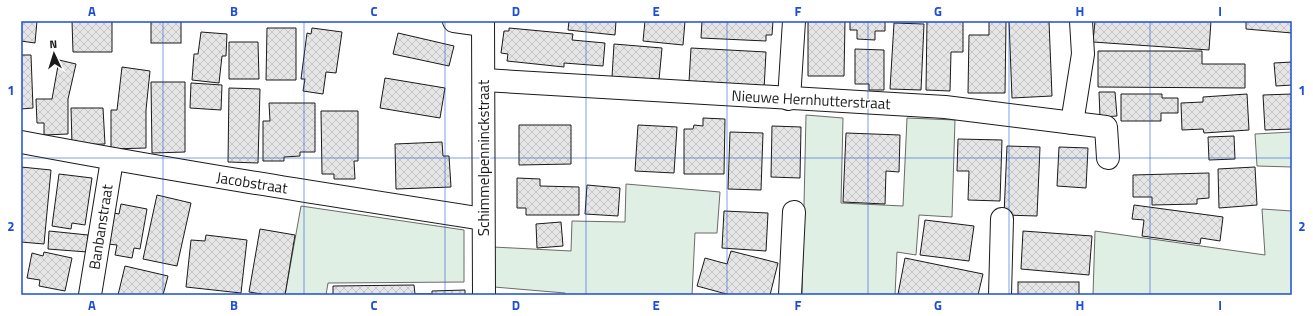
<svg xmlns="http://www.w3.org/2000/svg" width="1313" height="316" viewBox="0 0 1313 316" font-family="'Titillium Web',sans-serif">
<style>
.grass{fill:#e0efe3;stroke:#6a6a6a}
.building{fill:url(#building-cross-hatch);stroke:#1a1a1a}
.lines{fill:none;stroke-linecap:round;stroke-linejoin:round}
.street-casing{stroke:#1a1a1a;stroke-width:24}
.street{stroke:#fff;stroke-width:22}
.grid{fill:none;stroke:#1d4ed8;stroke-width:1;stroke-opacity:0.55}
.labels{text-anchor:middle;stroke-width:3;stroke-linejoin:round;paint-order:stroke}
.street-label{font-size:15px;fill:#1a1a1a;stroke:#fff}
.neatline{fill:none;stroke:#1d4ed8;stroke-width:1.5}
.grid-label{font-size:13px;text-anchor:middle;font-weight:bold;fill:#1d4ed8}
</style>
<defs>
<pattern id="building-cross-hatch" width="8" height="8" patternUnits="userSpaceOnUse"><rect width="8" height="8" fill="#e6e6e6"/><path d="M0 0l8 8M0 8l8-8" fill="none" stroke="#c5c5c5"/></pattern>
</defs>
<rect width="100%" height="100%" fill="#fff"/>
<g class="grass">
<polygon points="806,115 843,118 841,203 903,206 907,118 955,120 952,217 919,215 916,255 897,252 895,295 802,295"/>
<polygon points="1292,132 1292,167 1257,166 1255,134"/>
<polygon points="626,184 720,192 717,233 695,233 692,295 565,295 565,293 494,287 493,247 571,251 572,221 625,222"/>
<polygon points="301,206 464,230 464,282 328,283 326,295 285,295"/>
<polygon points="1262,209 1292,211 1292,295 1093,295 1095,231 1265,255"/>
</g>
<g class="building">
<polygon points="21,21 37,21 35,43 21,41"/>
<polygon points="72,21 112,21 112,52 73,52"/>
<rect x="151" y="21" width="30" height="22"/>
<polygon points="569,21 616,21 615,35 568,30"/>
<polygon points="645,21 685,21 683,45 643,41"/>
<polygon points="702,21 773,21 772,35 766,35 766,41 701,38"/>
<polygon points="808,21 845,21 844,76 808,76"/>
<polygon points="850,21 885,21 885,31 875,31 875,40 857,39 857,30 850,30"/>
<polygon points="927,21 963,21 963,52 951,52 950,91 926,90"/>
<polygon points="989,21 1006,21 1005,93 968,93 969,35 989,35"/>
<polygon points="1009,21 1049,21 1052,96 1012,98"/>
<polygon points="1095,21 1211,21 1209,50 1093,42"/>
<polygon points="1246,21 1292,21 1292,33 1246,29"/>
<polygon points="894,23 924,24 921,90 890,89"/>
<polygon points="267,28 296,28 296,80 266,80"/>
<polygon points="312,28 342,32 336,73 326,72 323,94 303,91 305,79 301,79 307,33 311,34"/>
<polygon points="509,28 573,34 572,40 605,43 603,66 564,63 564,67 507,61 508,54 501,53 504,31 509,31"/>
<polygon points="201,32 227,34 226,56 222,56 219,83 192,80 194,54 198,54"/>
<polygon points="398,33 454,46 449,66 393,54"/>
<polygon points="229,42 258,42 259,79 229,79"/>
<polygon points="614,44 662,48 659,80 612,77"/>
<polygon points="691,48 766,52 764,90 689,82"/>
<polygon points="855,49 884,50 884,90 869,90 869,84 855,84"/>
<polygon points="1098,51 1202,51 1202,64 1245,64 1245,88 1098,87"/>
<polygon points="21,55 31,55 33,108 21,109"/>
<polygon points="59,60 76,64 68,99 68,134 44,135 44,123 37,123 36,99 52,99"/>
<polygon points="1292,62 1292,85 1276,86 1274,63"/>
<polygon points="122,67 150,71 146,110 146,148 111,149 111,110 117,110"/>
<polygon points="385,78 445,88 440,118 380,108"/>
<polygon points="151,82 185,82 185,152 152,153"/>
<polygon points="191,83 222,85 221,110 190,108"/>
<polygon points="229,88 260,89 258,163 228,162"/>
<polygon points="1099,92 1115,92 1117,116 1100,117"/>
<polygon points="1121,94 1162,94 1162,98 1178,98 1178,113 1161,113 1161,121 1121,121"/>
<polygon points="1247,94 1249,130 1204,133 1203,129 1182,130 1181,103 1203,102 1203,97"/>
<polygon points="1292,94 1292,129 1265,130 1263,95"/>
<polygon points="269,103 315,103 315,152 300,152 300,156 284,157 284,161 263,161 263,121 270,121"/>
<polygon points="71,108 103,108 105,144 72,145"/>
<polygon points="321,111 358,111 358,161 354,161 355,179 334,179 334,174 322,174"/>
<polygon points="703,118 725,119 724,174 684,174 684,129 693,129 694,125 703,126"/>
<polygon points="519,125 571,125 571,164 519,165"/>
<polygon points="638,125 677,127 674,173 635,171"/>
<polygon points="772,126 801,127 800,178 771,177"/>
<polygon points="730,132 763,133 761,190 728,189"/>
<polygon points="846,133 900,135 899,172 886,171 885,204 843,202"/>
<polygon points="1234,136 1235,159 1209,160 1208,137"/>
<polygon points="958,139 1002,140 1000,201 968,200 969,171 957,171"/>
<polygon points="442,142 443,156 449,156 451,187 396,189 395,144"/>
<polygon points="1007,146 1040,147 1037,216 1004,215"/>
<polygon points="1059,147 1088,148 1086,188 1057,186"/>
<polygon points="21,167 51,170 44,244 21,242"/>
<polygon points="1255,167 1257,205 1219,208 1218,169"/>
<polygon points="1209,173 1209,198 1197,199 1197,204 1152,205 1152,197 1133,197 1133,175"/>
<polygon points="59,174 92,178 85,225 72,223 71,229 52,226"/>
<polygon points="517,178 540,179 540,186 579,187 579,215 526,215 526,208 517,208"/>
<polygon points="587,185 620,188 618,216 585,214"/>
<polygon points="157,195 191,203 177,266 143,259"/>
<polygon points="121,204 147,209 140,249 134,248 132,258 115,255 117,245 108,244 114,213 119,214"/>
<polygon points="1134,205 1223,217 1220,241 1201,238 1200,244 1142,236 1144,220 1132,219"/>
<polygon points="724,211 768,213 766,251 722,248"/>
<polygon points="925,220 974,226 969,261 920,255"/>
<polygon points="561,222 563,246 537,248 536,224"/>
<polygon points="260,229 295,235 285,295 262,295 262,294 249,292"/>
<polygon points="49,231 88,235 87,252 48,249"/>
<polygon points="1023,231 1092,236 1089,275 1021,269"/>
<polygon points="206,235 247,240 241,293 186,287 191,240 205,241"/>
<polygon points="731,251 778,263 770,295 730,295 697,286 705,258 727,264"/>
<polygon points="44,252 72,258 65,291 39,286 40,280 27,278 32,253 43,256"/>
<polygon points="905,258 983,274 978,295 905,295 898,294"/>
<polygon points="125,266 168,276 163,295 118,295"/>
<rect x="1018" y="282" width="61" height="13"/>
<polygon points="414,285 415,294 432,294 432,291 465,290 465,295 333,295 333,286"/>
</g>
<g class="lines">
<defs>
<g id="street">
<polyline points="454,21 483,25"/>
<polyline points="483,21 484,295"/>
<polyline points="484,80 945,107 1106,127 1108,158"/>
<polyline points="789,99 794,21"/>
<polyline points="1072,123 1083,54 1081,21"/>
<path d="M21,142C175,171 329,195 483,219"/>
<polyline points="90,295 112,160"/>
<polyline points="790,295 794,212"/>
<polyline points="1000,295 1002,219"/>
</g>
</defs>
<use href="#street" class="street-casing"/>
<use href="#street" class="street"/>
</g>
<path class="grid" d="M163,21V295M304,21V295M445,21V295M586,21V295M727,21V295M868,21V295M1009,21V295M1150,21V295M21,158H1292"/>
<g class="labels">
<g class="street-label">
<text transform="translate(811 100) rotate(3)" y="5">Nieuwe Hernhutterstraat</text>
<text transform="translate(484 158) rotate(-90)" y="5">Schimmelpenninckstraat</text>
<text transform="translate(252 183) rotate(9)" y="5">Jacobstraat</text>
<text transform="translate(101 227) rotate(-81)" y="5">Banbanstraat</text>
</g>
</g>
<rect width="1313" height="316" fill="none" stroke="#ffffff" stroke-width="44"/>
<g transform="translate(54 54) rotate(356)" stroke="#ffffff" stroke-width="3" paint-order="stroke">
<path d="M0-3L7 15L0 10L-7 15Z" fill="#1a1a1a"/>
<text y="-6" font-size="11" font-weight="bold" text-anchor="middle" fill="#1a1a1a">N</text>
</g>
<rect x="22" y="22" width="1269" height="272" class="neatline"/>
<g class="grid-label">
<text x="92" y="16">A</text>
<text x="234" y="16">B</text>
<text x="374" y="16">C</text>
<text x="516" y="16">D</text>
<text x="656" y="16">E</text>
<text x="798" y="16">F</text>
<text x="938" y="16">G</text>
<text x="1080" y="16">H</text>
<text x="1220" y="16">I</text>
<text x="11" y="95">1</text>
<text x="1302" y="95">1</text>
<text x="11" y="231">2</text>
<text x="1302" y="231">2</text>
<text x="92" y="310">A</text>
<text x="234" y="310">B</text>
<text x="374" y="310">C</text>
<text x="516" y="310">D</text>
<text x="656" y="310">E</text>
<text x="798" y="310">F</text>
<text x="938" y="310">G</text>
<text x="1080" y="310">H</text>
<text x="1220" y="310">I</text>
</g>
</svg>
